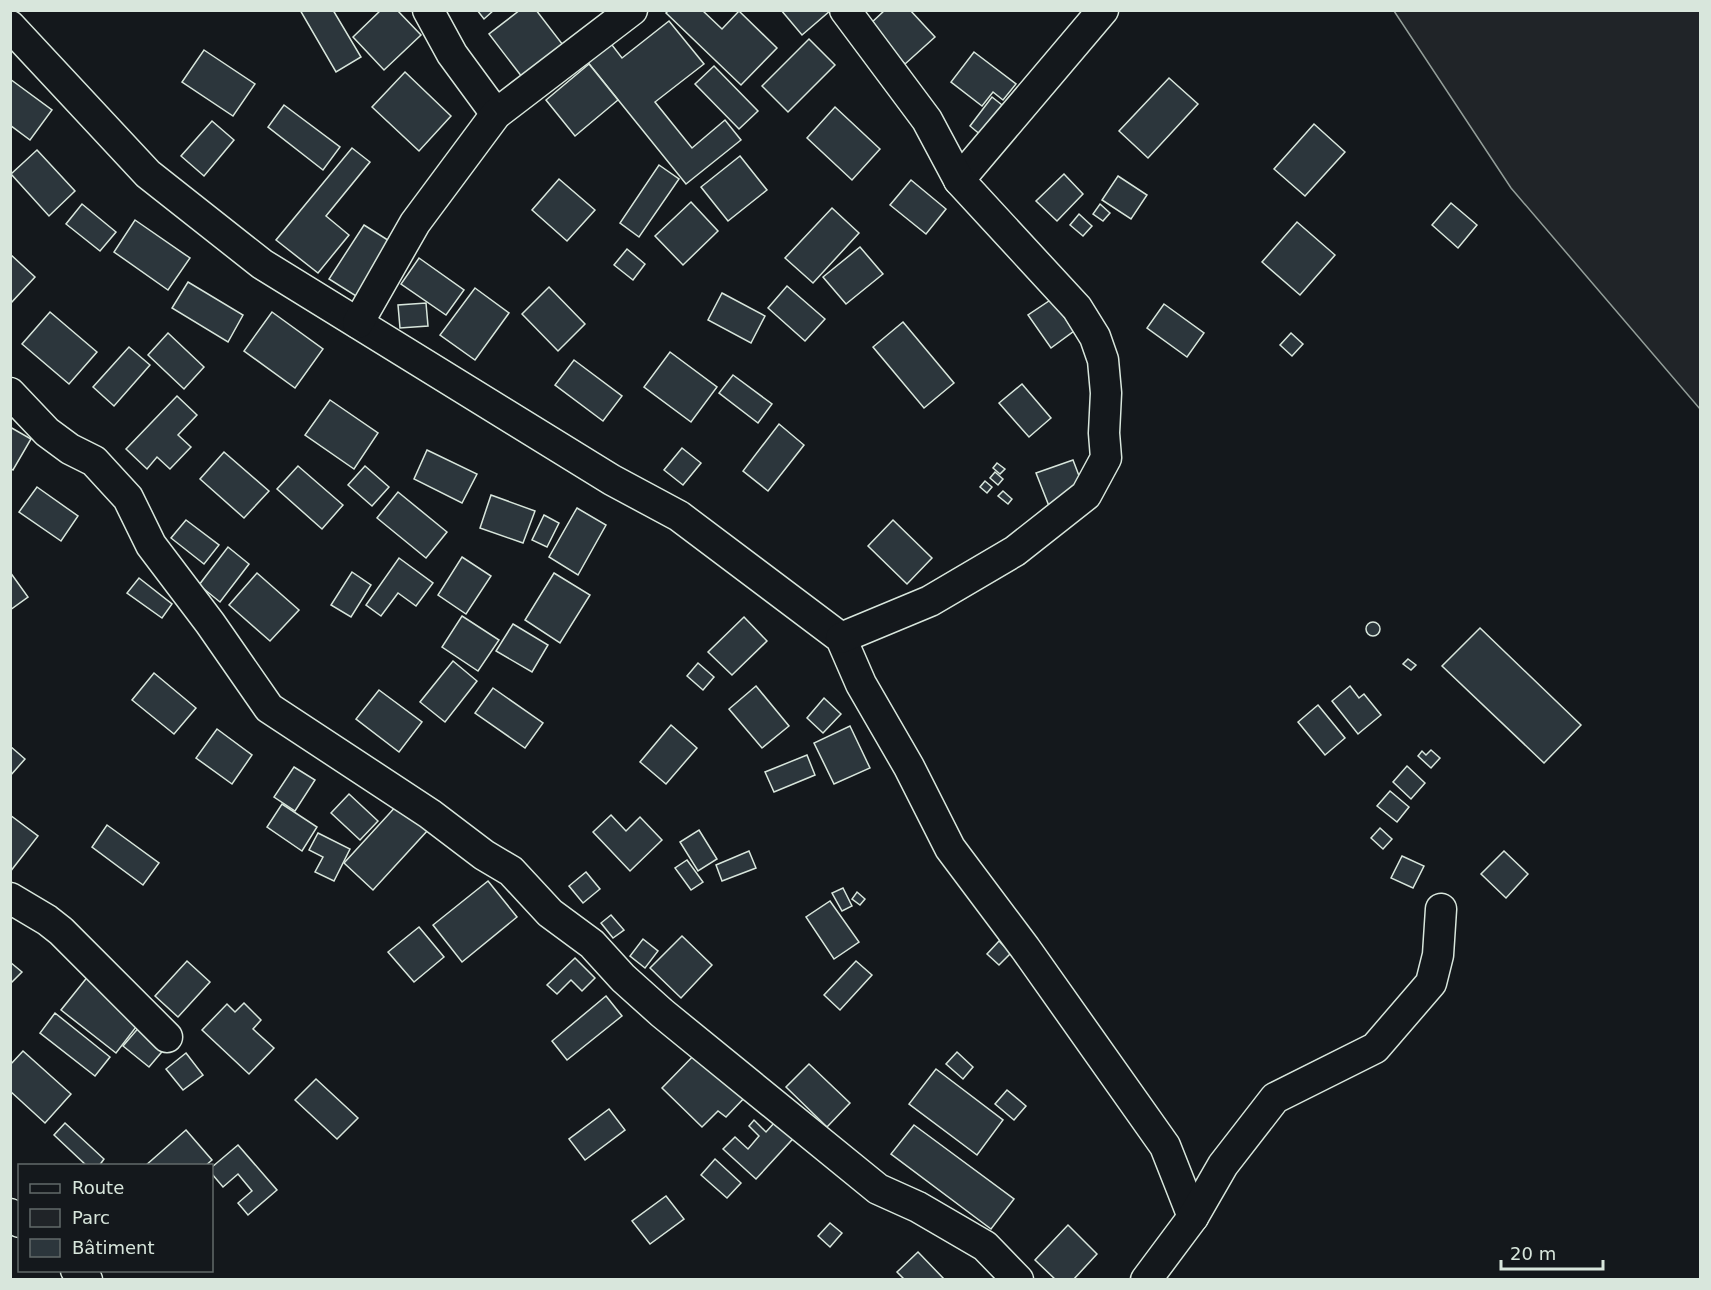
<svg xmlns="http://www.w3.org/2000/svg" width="1711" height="1290" viewBox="0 0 1711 1290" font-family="'DejaVu Sans',sans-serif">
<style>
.green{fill:#202428;stroke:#939e99;stroke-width:1.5}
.building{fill:#2c363c;stroke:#d8e6dc;stroke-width:1.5}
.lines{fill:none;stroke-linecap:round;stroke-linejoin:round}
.minor-casing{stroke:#d8e6dc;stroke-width:33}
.minor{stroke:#14181c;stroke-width:30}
</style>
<rect width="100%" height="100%" fill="#14181c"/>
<polygon class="green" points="1394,11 1700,11 1700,409 1511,188"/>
<g class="building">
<polygon points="300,10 333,10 361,57 336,72"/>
<polygon points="381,10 397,10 421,35 384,70 353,37"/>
<polygon points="477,10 494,10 484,19"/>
<polygon points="520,10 536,10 563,45 522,77 489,34"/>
<polygon points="669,10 702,10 722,29 739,11 777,48 741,85 666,13"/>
<polygon points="781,10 831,10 802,35"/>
<polygon points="885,10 910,10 935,37 905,64 869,25"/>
<polygon points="669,21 704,64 655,102 692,148 725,120 741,140 686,184 586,60 609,41 622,58"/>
<polygon points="809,39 835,65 788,112 762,86"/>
<polygon points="204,50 255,84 233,116 182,82"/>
<polygon points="974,52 1016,84 1003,100 993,92 982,106 951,82"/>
<polygon points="589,64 618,100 575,136 546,100"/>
<polygon points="714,66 758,111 739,129 695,84"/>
<polygon points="405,72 451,116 419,151 372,107"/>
<polygon points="1169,78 1198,104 1148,158 1119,131"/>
<polygon points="10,79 52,110 30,140 10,125"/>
<polygon points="992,97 1011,112 988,141 970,126"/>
<polygon points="284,105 340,147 323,170 268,127"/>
<polygon points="835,107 880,149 852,180 807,138"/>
<polygon points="212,121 234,140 204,176 181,156"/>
<polygon points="1314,124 1345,152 1305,196 1274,169"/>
<polygon points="352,148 370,162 326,216 349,235 318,273 276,240"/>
<polygon points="37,150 75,191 49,216 11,174"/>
<polygon points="740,156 767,190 728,221 701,187"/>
<polygon points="659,165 679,179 639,237 620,223"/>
<polygon points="1064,174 1083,194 1057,221 1036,201"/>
<polygon points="1118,176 1147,195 1131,219 1102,200"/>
<polygon points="559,179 595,210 567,241 532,210"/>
<polygon points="911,180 946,209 926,234 890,205"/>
<polygon points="691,202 718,231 683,265 655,236"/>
<polygon points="1451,203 1477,225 1458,248 1432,225"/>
<polygon points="82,204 116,232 100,251 66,224"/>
<polygon points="1100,204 1110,213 1103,221 1093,214"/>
<polygon points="832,208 859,233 813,283 785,258"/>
<polygon points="1079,214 1092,226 1083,236 1070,225"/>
<polygon points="135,220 190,258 168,290 114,252"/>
<polygon points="1297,222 1335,255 1300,295 1262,262"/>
<polygon points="364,225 391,242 356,296 329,279"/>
<polygon points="860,247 883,274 846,304 823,277"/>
<polygon points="627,249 645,264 633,280 614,265"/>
<polygon points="10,254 35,277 10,304"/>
<polygon points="419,258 464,290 446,315 401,284"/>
<polygon points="188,282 243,315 228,342 172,308"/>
<polygon points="787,286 825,319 805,341 768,308"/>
<polygon points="549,287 585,324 558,351 522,314"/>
<polygon points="475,288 509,313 475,360 440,335"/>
<polygon points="722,293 765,316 751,343 708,320"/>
<polygon points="1052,299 1074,331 1051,348 1028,315"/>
<polygon points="426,303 428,326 400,328 398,305"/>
<polygon points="1164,304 1204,333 1187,357 1147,328"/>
<polygon points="50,312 97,352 69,384 22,344"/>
<polygon points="272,312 323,349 295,388 244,351"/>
<polygon points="903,322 954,383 924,408 873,347"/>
<polygon points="168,333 204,367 184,389 148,355"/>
<polygon points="1291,333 1303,344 1292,356 1280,345"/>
<polygon points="129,347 150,365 114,406 93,387"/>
<polygon points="670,352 717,387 691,422 644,387"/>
<polygon points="574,360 622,396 603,421 555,385"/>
<polygon points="733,375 772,404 758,423 719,393"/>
<polygon points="1022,384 1051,418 1029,437 999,403"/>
<polygon points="177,396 197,415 178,435 191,447 170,469 157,457 147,469 126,449"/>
<polygon points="330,400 378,433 354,469 305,435"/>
<polygon points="779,424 804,445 768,491 743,471"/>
<polygon points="10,427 31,439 13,470 10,468"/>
<polygon points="682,448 701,463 683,485 664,470"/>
<polygon points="427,450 477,474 462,503 414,479"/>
<polygon points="224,452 269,491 244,518 200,479"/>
<polygon points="1073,460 1086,494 1049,506 1036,473"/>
<polygon points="997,463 1005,469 1000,474 993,468"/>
<polygon points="298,466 343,505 322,529 277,489"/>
<polygon points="365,466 389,487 372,506 348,485"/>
<polygon points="995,472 1003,479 998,485 990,478"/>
<polygon points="985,481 992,487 987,493 980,487"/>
<polygon points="37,487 78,516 61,541 19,512"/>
<polygon points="1003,491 1012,499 1008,504 998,496"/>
<polygon points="398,492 447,532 426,558 377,518"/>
<polygon points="491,495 535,511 523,543 480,528"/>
<polygon points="577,508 606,525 578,575 549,557"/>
<polygon points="544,515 559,523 547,547 532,540"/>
<polygon points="186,520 219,545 204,564 171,538"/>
<polygon points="893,520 932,558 907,584 868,546"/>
<polygon points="228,547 249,564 220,602 199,585"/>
<polygon points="462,557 491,576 466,614 438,595"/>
<polygon points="399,558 433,583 416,606 398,593 381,616 366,605"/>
<polygon points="10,572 28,597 10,610"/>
<polygon points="352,572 371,585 351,617 331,605"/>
<polygon points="257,573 299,610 270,641 229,605"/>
<polygon points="554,573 590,595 560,643 525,620"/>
<polygon points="139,578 172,604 162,618 127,593"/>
<polygon points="462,616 499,640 478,671 442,647"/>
<polygon points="744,617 767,641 732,675 708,652"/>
<circle cx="1373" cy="629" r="7"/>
<polygon points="513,624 548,645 532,672 496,651"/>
<polygon points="1480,628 1581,725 1544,763 1442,666"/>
<polygon points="1408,659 1416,665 1411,670 1403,664"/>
<polygon points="453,661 477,681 445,722 420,702"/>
<polygon points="698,663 714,677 703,690 687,676"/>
<polygon points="154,673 196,708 174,734 132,700"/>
<polygon points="756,686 789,726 762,748 729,709"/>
<polygon points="1350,686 1359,698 1364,694 1381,715 1358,734 1332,701"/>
<polygon points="493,688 543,723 525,748 475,713"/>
<polygon points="379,690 422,722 399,752 356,719"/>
<polygon points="824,698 841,714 823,733 807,718"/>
<polygon points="1318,705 1345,738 1325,755 1298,722"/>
<polygon points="671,725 697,748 666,784 640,762"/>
<polygon points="850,726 870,768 834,784 814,743"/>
<polygon points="217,729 252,755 232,784 196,758"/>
<polygon points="10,746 25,759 10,776"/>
<polygon points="1431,750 1440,758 1431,768 1418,756 1422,751 1426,755"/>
<polygon points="807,755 815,775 774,792 765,772"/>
<polygon points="1407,766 1425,783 1411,799 1393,782"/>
<polygon points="294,767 315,780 295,811 274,797"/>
<polygon points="1390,791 1409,807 1397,822 1377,806"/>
<polygon points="349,794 378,821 360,840 331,813"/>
<polygon points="399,803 428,830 373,890 344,863"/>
<polygon points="282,804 317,827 302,851 267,827"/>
<polygon points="10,815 38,836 10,872"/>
<polygon points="611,815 626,831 640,817 662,840 630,871 593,832"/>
<polygon points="107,825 159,863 143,885 92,847"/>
<polygon points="1380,828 1392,839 1383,849 1371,838"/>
<polygon points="699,830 717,859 698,871 680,842"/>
<polygon points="318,833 350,849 334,881 315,872 323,857 309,850"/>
<polygon points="749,851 756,868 722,881 716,865"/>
<polygon points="1504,851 1528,874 1506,898 1481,874"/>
<polygon points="1402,856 1424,866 1413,888 1391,878"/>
<polygon points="687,860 703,882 691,890 675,868"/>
<polygon points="586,872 600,889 583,903 569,886"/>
<polygon points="488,881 517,917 462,962 433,925"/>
<polygon points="843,888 852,906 842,911 832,893"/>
<polygon points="857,892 865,899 860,905 852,899"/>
<polygon points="830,901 859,942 834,959 806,917"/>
<polygon points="611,915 624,930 613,938 601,923"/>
<polygon points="419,927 444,957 414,982 388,952"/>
<polygon points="682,936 712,965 681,998 650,968"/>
<polygon points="643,939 658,951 645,968 630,956"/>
<polygon points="999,941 1011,953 999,965 987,954"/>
<polygon points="575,958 595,978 582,991 571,980 557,994 547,985"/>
<polygon points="187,961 210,982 178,1017 155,996"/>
<polygon points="856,961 872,975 840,1010 824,995"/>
<polygon points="10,962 22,972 10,984"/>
<polygon points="89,975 143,1018 116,1053 61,1010"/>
<polygon points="606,996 622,1016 567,1060 552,1041"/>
<polygon points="244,1003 261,1020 253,1029 274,1048 249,1074 202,1030 227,1004 235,1012"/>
<polygon points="55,1013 110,1057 95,1076 40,1033"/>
<polygon points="141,1025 166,1047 149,1067 123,1046"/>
<polygon points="701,1048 748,1094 726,1117 718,1111 702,1127 662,1088"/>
<polygon points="23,1051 71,1094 45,1123 10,1091 10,1065"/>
<polygon points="957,1052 973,1067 963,1079 946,1064"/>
<polygon points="186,1053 203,1075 183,1090 166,1069"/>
<polygon points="809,1064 850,1103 827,1127 786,1087"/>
<polygon points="936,1069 1003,1120 977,1155 909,1104"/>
<polygon points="316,1079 358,1118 337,1139 295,1100"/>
<polygon points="1007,1090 1026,1106 1014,1120 995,1104"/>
<polygon points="609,1109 625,1130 585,1160 569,1139"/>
<polygon points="783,1113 801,1130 756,1179 723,1149 735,1137 748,1149 759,1136 749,1126 754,1120 766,1132"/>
<polygon points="65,1123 104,1159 99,1166 87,1166 54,1135"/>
<polygon points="914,1125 1014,1199 991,1229 891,1154"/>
<polygon points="186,1130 212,1160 205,1166 145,1166"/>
<polygon points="238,1145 277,1190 248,1215 238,1203 252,1191 238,1174 223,1187 212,1174 212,1167"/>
<polygon points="715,1159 741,1183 727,1198 701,1175"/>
<polygon points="666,1196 684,1219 650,1244 632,1221"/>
<polygon points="830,1223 842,1233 830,1247 818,1236"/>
<polygon points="1068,1225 1097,1254 1073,1280 1056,1280 1035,1260"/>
<polygon points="918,1252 945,1280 905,1280 897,1272"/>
</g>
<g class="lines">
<defs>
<g id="minor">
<polyline points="428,10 452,54 496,114"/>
<polyline points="10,26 148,174 262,264 612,480 679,516 841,638 861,684 909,767 950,848 1025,948 1165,1146 1193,1217"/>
<polyline points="959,180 1103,10"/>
<polyline points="358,323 415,223 496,114 632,10"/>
<polyline points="10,393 47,432 70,449 94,461 128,498 151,545 210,623 269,708 430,814 484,855 511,871 550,913 592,944 623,978 662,1013 878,1189 918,1207 985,1246 1018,1280"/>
<polyline points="841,638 930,601 1015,551 1086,495 1106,458 1104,433 1106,393 1103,360 1095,337 1077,308 959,180 927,120 845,10"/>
<polyline points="10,898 47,920 61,931 167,1037"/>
<polyline points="10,1214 20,1222"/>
<polyline points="76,1270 87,1280"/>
<polyline points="1146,1280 1193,1217 1223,1165 1275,1098 1375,1048 1431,983 1438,955 1441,909"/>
</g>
</defs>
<use href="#minor" class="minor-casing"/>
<use href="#minor" class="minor"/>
</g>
<rect width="1711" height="1290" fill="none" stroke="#d8e6dc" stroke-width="24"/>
<rect x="18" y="1164" width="195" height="108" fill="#14181c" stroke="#626a69" stroke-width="1.5"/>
<rect x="30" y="1184" width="30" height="9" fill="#14181c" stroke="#626a69" stroke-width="1.5"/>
<text x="72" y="1194" font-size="18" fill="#d8e6dc">Route</text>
<rect x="30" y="1209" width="30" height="18" fill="#202428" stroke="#626a69" stroke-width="1.5"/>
<text x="72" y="1224" font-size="18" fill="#d8e6dc">Parc</text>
<rect x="30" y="1239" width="30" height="18" fill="#2c363c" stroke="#626a69" stroke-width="1.5"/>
<text x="72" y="1254" font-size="18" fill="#d8e6dc">Bâtiment</text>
<path d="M1501 1260v9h102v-9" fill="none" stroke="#d8e6dc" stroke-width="3"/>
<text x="1510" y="1260" font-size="18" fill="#d8e6dc" stroke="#14181c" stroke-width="4.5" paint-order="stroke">20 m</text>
</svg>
